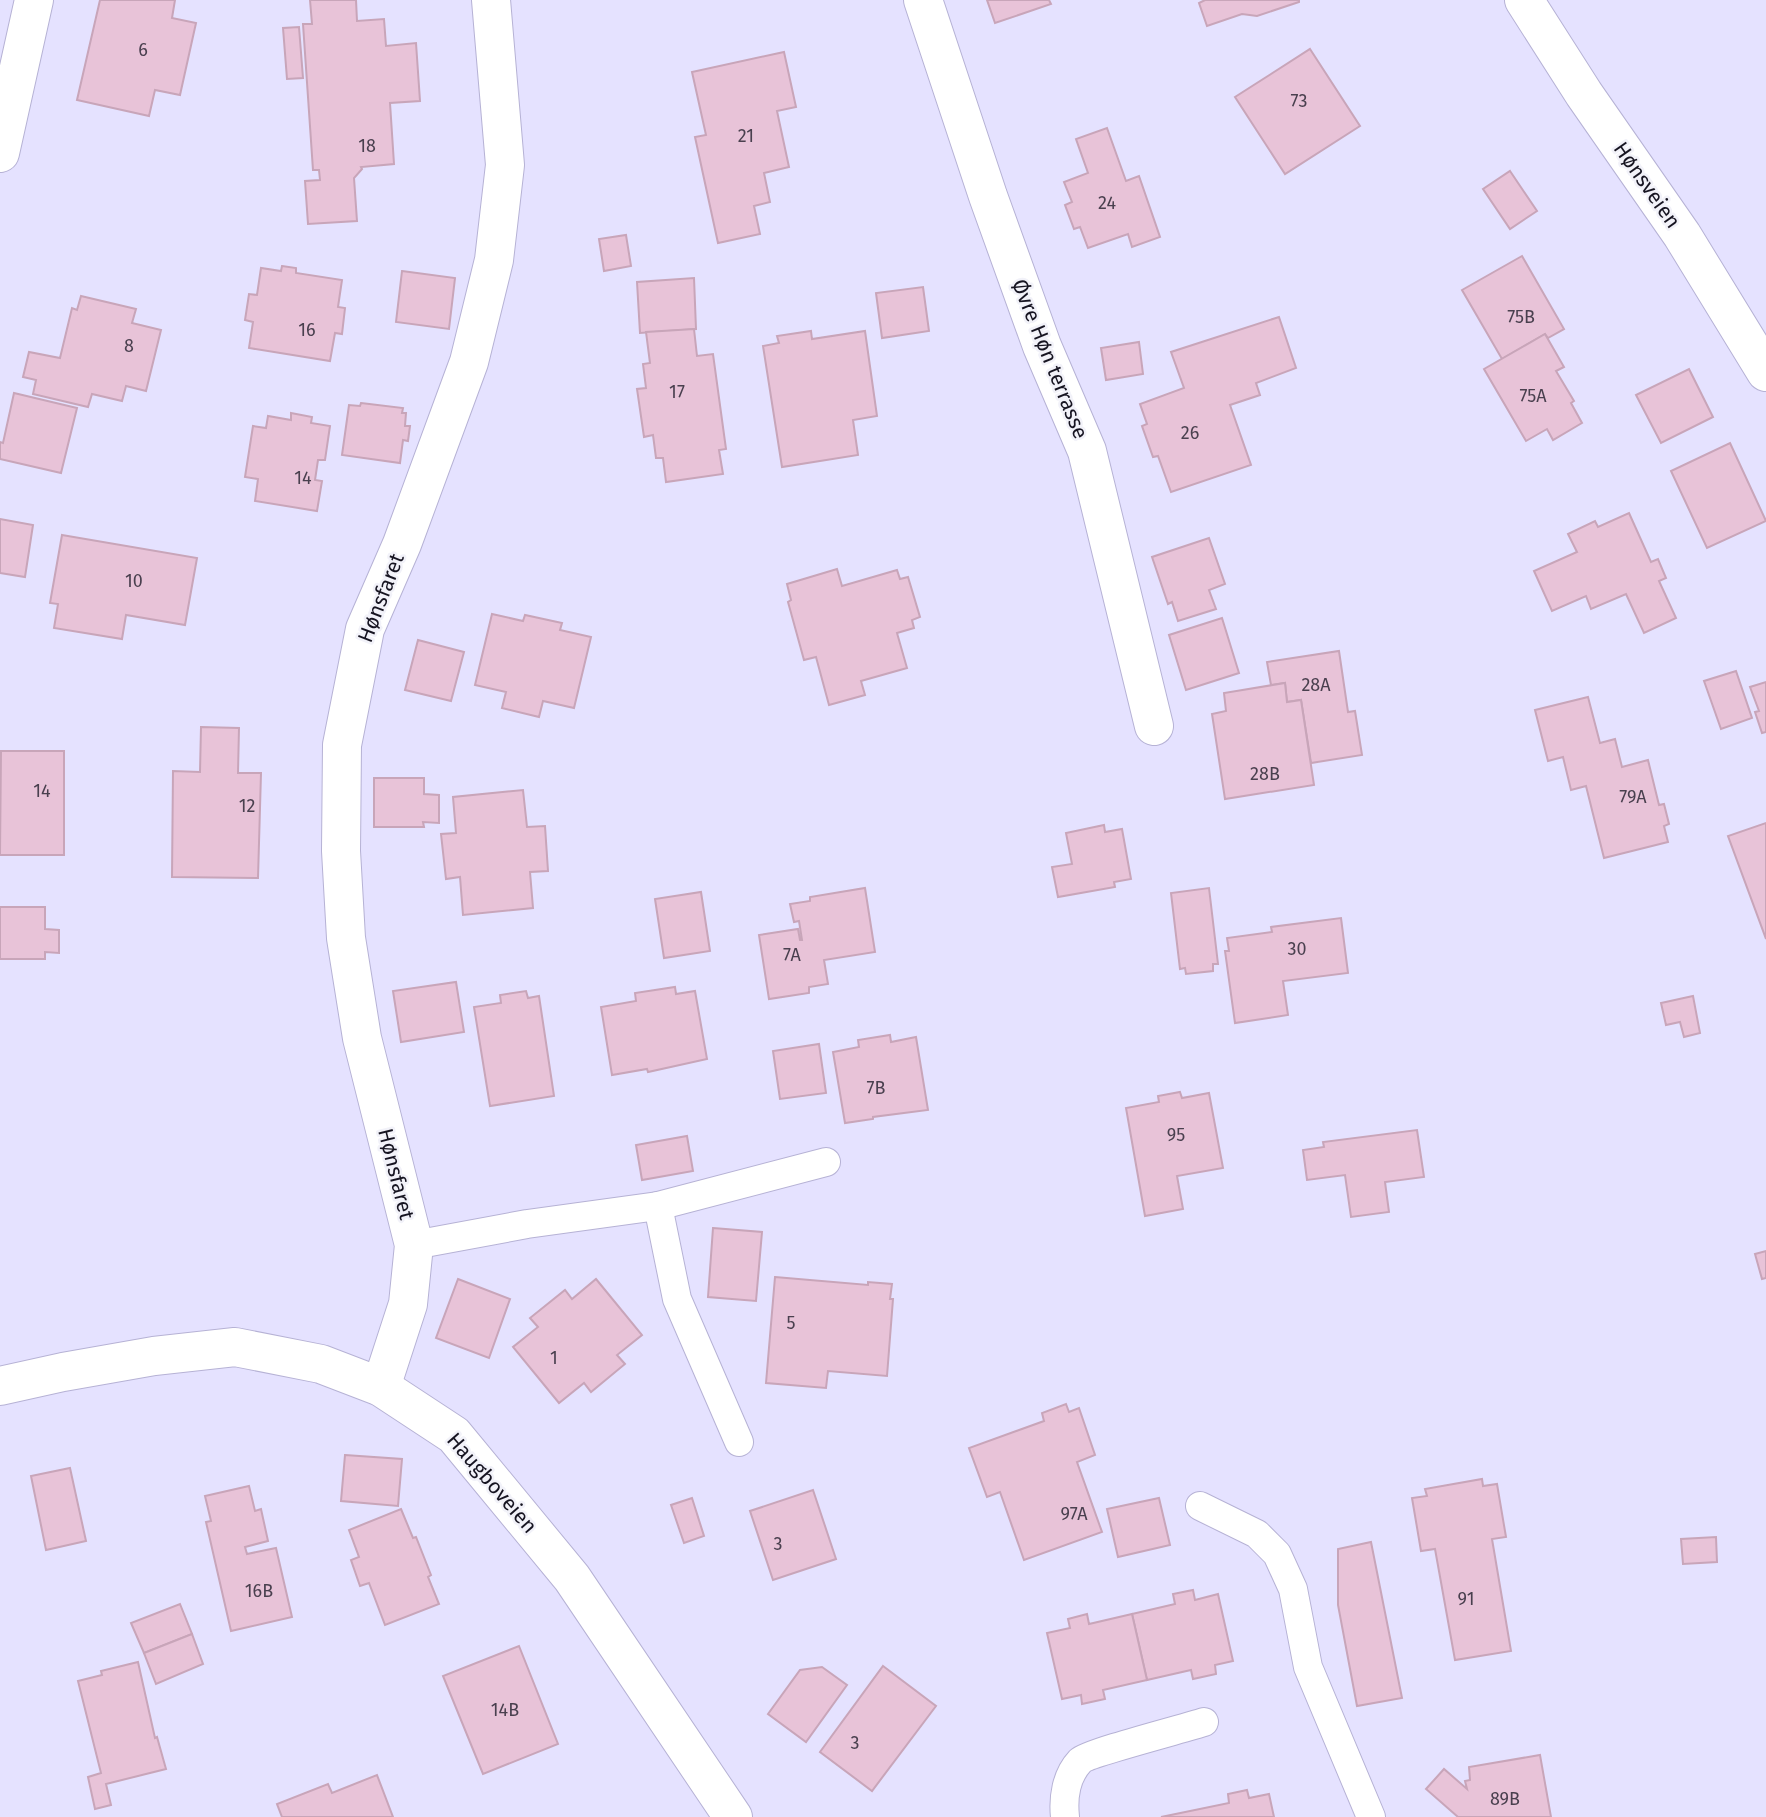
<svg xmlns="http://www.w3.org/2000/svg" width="1766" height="1817" viewBox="0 0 1766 1817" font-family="'Fira Sans',sans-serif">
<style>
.building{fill:#e8c3d8;stroke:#c8a5b9;stroke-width:2}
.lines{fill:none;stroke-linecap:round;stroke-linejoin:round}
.lane-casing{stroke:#b6b2d5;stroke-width:30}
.street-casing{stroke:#b6b2d5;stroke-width:40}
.lane{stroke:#fff;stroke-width:28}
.street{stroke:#fff;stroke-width:38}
.labels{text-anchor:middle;stroke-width:5;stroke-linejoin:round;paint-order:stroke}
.number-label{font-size:18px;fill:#4a404f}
.street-label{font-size:21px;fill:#161421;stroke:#f2f2f9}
</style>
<rect width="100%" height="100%" fill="#e5e2ff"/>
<g class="building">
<polygon points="100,0 175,0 172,18 196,23 180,95 155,90 149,116 77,100"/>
<polygon points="310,0 356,0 357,21 384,19 386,46 416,43 420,101 390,103 394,164 361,167 362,169 354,178 357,221 308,224 305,181 320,180 319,170 313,170 303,24 312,24"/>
<polygon points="987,0 1049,0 1051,4 995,23"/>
<polygon points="1299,0 1299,2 1257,16 1242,14 1207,26 1199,3 1205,0"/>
<polygon points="299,27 303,78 287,79 283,28"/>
<polygon points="1310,49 1360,126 1285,174 1235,97"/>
<polygon points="784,52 796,107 777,111 789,167 764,173 770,202 754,206 760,234 718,243 695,137 706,135 692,72"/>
<polygon points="1107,128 1126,181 1139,176 1160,237 1132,247 1128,234 1088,248 1080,227 1074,229 1065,205 1072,202 1064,182 1088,173 1076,139"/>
<polygon points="1510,171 1537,211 1510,229 1483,189"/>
<polygon points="626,235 631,266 604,271 599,239"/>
<polygon points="1522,256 1564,329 1548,338 1545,334 1502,359 1462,290"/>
<polygon points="282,266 296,268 296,273 342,280 338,307 345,308 342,334 335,333 330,361 249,348 253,322 245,320 249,294 257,295 261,268 281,271"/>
<polygon points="402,271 455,278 449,329 396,322"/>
<polygon points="694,278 696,329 640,333 637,282"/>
<polygon points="923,287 929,331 882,338 876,293"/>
<polygon points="81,296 136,309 132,323 161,330 146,391 126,386 122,401 92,394 88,407 33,394 36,380 23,377 29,352 60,358 72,308 77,310"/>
<polygon points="1279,317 1296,368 1256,383 1260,395 1230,405 1251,465 1171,492 1158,456 1153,457 1142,426 1147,424 1140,404 1184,388 1171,352"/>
<polygon points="694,329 697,356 713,354 726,449 719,450 723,474 666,482 663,458 656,458 653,435 644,437 637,389 646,388 643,364 650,363 646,332"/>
<polygon points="811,331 812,339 865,331 877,416 853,420 858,455 782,467 763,346 779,343 777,336"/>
<polygon points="1545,334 1564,367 1556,371 1574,401 1571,403 1582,423 1553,440 1547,429 1526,441 1484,369"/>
<polygon points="1139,342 1143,374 1106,380 1101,348"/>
<polygon points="1689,369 1713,417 1661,443 1636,395"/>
<polygon points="14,393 77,408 61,473 0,459 0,442 3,443"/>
<polygon points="361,403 403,408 402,413 406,413 405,426 410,426 408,441 403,440 400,463 342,455 349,405 360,406"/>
<polygon points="291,413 312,417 311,423 330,426 325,460 318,460 315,480 322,481 317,511 255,501 258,479 245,477 253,426 266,428 268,416 291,420"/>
<polygon points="1730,443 1766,521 1707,548 1671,471"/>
<polygon points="1629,513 1651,562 1658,559 1666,578 1659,581 1676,618 1644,633 1626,594 1591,609 1586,596 1552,611 1534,571 1577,552 1568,534 1595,521 1598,527"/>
<polygon points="0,519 33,525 25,577 0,573"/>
<polygon points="62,535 197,558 185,625 126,615 122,639 54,628 58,604 50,603"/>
<polygon points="1209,538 1225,584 1209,590 1216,609 1178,621 1172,602 1168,604 1152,557"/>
<polygon points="837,569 842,586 897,570 900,579 908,577 920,617 912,620 914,628 897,633 907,668 861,681 865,695 829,705 816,657 804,660 788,602 791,600 787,584"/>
<polygon points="492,614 523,621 525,615 562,623 560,630 591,637 574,708 543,701 539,717 502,708 506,692 475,685"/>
<polygon points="1222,618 1239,673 1186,690 1169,635"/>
<polygon points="418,640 464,652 451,701 405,690"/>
<polygon points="1339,651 1348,712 1355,711 1362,755 1311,763 1301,700 1287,702 1285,683 1271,685 1267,662"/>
<polygon points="1736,671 1752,718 1721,729 1704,681"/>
<polygon points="1766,682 1766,732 1762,733 1755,712 1759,711 1750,687"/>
<polygon points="1285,683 1287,702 1301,700 1314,785 1225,799 1212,714 1226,711 1224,693"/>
<polygon points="1588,697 1600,743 1615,739 1622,767 1648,760 1659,805 1664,804 1669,824 1664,826 1668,842 1604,858 1586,786 1571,790 1563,757 1548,761 1535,710"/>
<polygon points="201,727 239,728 238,773 261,773 258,878 172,877 173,771 200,772"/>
<polygon points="1,751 64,751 64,855 0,855"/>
<polygon points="374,778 424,778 424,794 439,795 439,823 423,822 424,827 374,827"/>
<polygon points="523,790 527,827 545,826 548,871 530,872 533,908 463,915 460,877 446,879 441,834 456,833 453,797"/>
<polygon points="1766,823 1766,939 1728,836"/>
<polygon points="1104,825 1105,832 1122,829 1131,879 1114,882 1115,887 1058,897 1052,867 1072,864 1066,833"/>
<polygon points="865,888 875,952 824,960 828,984 809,987 809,993 769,999 759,935 798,929 800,940 802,940 799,921 794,922 790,904 810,901 810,897"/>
<polygon points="1209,888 1218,964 1213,964 1213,971 1186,974 1185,968 1180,969 1171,893"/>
<polygon points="701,892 710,951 664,958 655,899"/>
<polygon points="0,907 45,907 45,929 59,930 59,953 45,952 45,959 0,959"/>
<polygon points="1341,918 1348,973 1283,981 1288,1015 1235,1023 1225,951 1229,951 1227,938 1272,932 1271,927"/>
<polygon points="456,982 464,1032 401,1042 393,991"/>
<polygon points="675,987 676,994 695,991 707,1059 648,1072 647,1069 612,1075 601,1007 636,1001 635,993"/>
<polygon points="526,991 528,998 539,996 554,1096 490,1106 474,1007 501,1003 500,995"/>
<polygon points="1693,996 1700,1033 1684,1037 1680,1022 1666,1025 1661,1003"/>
<polygon points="890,1035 891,1042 916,1037 928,1110 873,1117 873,1119 845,1123 833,1052 859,1047 858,1040"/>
<polygon points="819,1044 826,1093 780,1099 773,1051"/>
<polygon points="1180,1092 1182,1098 1209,1093 1223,1168 1177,1176 1183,1209 1145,1216 1126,1108 1159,1102 1158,1096"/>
<polygon points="1417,1130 1424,1177 1385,1182 1389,1212 1351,1217 1345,1175 1307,1180 1303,1150 1324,1147 1323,1142"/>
<polygon points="687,1136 693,1171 642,1180 636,1145"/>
<polygon points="713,1228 762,1232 756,1301 708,1297"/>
<polygon points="1766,1251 1766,1278 1762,1279 1755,1254"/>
<polygon points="775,1277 868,1285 868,1282 892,1284 890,1299 893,1299 887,1376 828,1371 826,1388 766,1383"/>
<polygon points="458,1279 510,1299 489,1358 436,1338"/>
<polygon points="596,1279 642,1335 617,1355 625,1364 591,1392 584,1383 559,1403 513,1347 538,1327 530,1318 565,1290 572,1299"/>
<polygon points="1066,1404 1069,1412 1079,1408 1095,1455 1077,1462 1102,1532 1024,1560 1000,1492 987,1497 969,1448 1044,1421 1042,1413"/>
<polygon points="345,1455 402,1459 398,1506 341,1501"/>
<polygon points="70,1468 86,1541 46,1550 31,1476"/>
<polygon points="1482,1479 1483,1486 1497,1484 1506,1537 1492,1539 1511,1651 1455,1660 1435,1549 1421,1551 1412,1498 1427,1496 1425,1489"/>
<polygon points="249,1486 255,1511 261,1509 268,1541 245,1547 247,1554 276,1548 292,1617 231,1631 206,1522 211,1521 205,1496"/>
<polygon points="813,1490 836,1559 773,1580 750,1511"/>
<polygon points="692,1498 704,1536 684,1543 671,1505"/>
<polygon points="1159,1498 1170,1545 1118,1557 1107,1509"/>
<polygon points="401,1509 413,1538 416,1537 431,1575 428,1577 439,1604 385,1625 369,1583 360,1586 351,1560 359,1557 349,1530"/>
<polygon points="1716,1537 1717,1562 1683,1564 1681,1539"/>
<polygon points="1371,1542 1402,1698 1357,1706 1338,1605 1338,1549"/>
<polygon points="1193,1590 1195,1600 1218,1594 1233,1661 1215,1665 1216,1674 1193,1679 1191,1670 1147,1680 1132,1614 1175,1604 1173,1594"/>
<polygon points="180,1604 192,1634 144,1653 131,1623"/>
<polygon points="1087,1614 1089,1624 1132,1614 1147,1680 1103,1690 1105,1699 1082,1704 1081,1695 1062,1699 1047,1633 1070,1628 1068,1619"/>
<polygon points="192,1634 203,1664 156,1684 144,1653"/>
<polygon points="519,1646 558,1744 483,1774 443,1676"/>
<polygon points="138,1662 155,1738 157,1737 166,1769 106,1784 111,1805 95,1809 88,1777 101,1773 78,1681 102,1675 101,1671"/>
<polygon points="883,1666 936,1706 872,1791 820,1752"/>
<polygon points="822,1667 847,1685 806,1742 768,1714 800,1670"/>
<polygon points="1540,1755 1551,1817 1458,1817 1426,1789 1444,1769 1467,1789 1465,1781 1470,1780 1469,1767"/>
<polygon points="377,1775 393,1817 282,1817 277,1804 328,1784 332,1793"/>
<polygon points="1247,1790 1249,1798 1269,1794 1274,1817 1161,1817 1229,1803 1228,1794"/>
</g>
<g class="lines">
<defs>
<g id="lane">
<polyline points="658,1206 677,1299 739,1442"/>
<polyline points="414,1245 527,1224 658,1206 826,1162"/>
<polyline points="1200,1506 1257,1534 1277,1554 1293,1589 1308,1667 1371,1817"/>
<path d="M1065,1817C1063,1798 1066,1776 1080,1761C1088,1753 1186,1728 1204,1722"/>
</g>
<g id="street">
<polyline points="923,0 988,196 1042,346 1087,451 1154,726"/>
<polyline points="1524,0 1584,94 1682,235 1766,372"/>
<polyline points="0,153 34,0"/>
<polyline points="0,1386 63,1372 154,1356 235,1347 321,1364 381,1387 454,1435 572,1578 733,1817"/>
<polyline points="381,1387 408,1304 414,1245 362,1038 346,938 341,851 342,745 365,629 402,544 469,362 494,260 505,165 491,0"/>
</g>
</defs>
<use href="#lane" class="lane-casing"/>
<use href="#street" class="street-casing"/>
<use href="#lane" class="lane"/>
<use href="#street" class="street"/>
</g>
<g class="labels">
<g class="number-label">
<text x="143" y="56">6</text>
<text x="1299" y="107">73</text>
<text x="746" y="142">21</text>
<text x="367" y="152">18</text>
<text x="1107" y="209">24</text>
<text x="1521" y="323">75B</text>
<text x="307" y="336">16</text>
<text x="129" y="352">8</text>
<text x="677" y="398">17</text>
<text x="1533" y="402">75A</text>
<text x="1190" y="439">26</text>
<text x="303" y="484">14</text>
<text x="134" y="587">10</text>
<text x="1316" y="691">28A</text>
<text x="1265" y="780">28B</text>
<text x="42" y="797">14</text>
<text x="1633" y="803">79A</text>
<text x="247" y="812">12</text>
<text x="1297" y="955">30</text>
<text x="792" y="961">7A</text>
<text x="876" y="1094">7B</text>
<text x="1176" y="1141">95</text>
<text x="791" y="1329">5</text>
<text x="554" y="1364">1</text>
<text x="1074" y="1520">97A</text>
<text x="778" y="1550">3</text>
<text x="259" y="1597">16B</text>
<text x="1466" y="1605">91</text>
<text x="505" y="1716">14B</text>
<text x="855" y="1749">3</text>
<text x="1505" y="1805">89B</text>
</g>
<g class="street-label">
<text transform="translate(1647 185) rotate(55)" y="7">Hønsveien</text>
<text transform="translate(1050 359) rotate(68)" y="7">Øvre Høn terrasse</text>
<text transform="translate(381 598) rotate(-69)" y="7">Hønsfaret</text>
<text transform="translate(396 1174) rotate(76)" y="7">Hønsfaret</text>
<text transform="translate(492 1483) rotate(49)" y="7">Haugboveien</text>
</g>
</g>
</svg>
